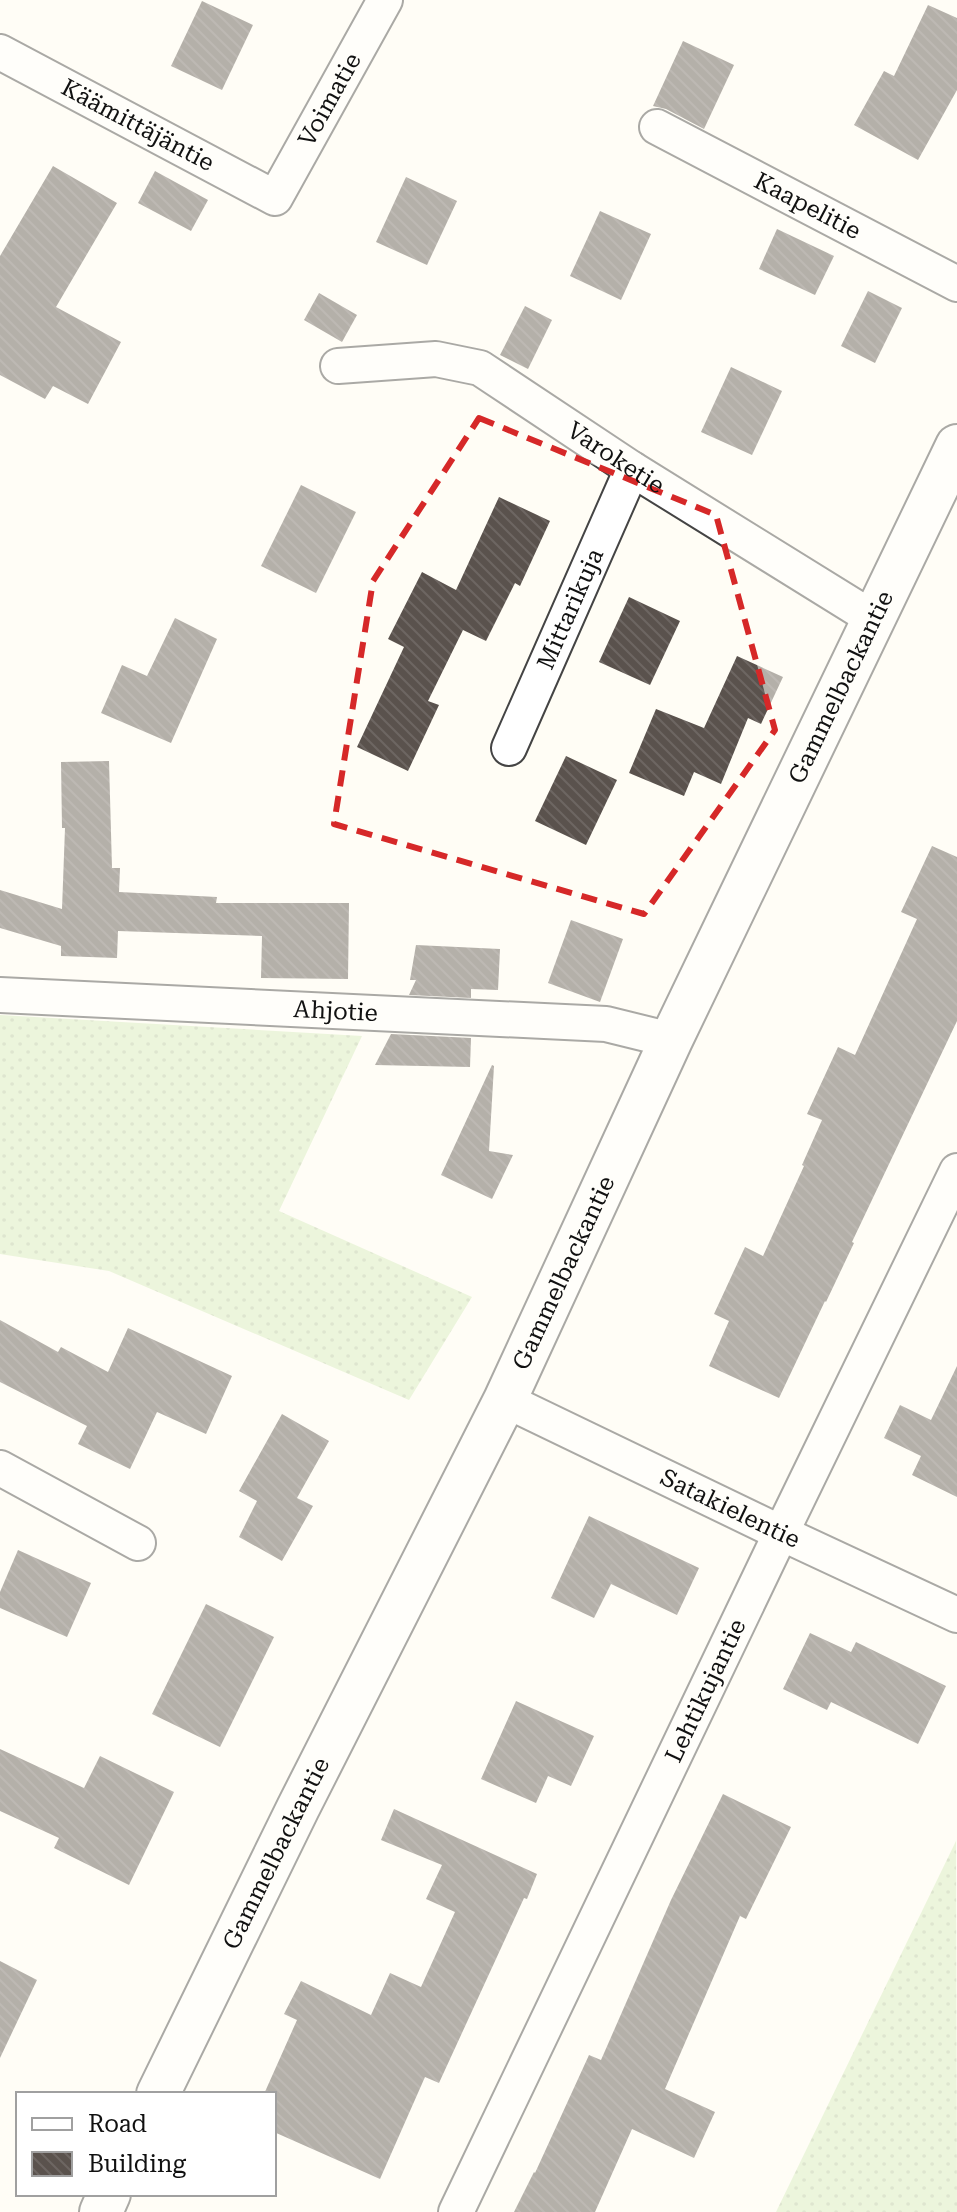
<svg xmlns="http://www.w3.org/2000/svg" width="957" height="2212" viewBox="0 0 957 2212" font-family="'Roboto Serif',serif">
<style>
.grass{fill:url(#grass-dots)}
.building{fill:url(#building-back-hatch)}
.lines{fill:none;stroke-linecap:round;stroke-linejoin:round}
.minor-casing{stroke:#444;stroke-width:38}
.tertiary-casing{stroke:#444;stroke-width:46}
.minor{stroke:#fff;stroke-width:34}
.tertiary{stroke:#fff;stroke-width:42}
.marked{fill:none;stroke:#d62828;stroke-width:6;stroke-dasharray:16 10;stroke-linejoin:round}
.labels{text-anchor:middle;stroke-width:8;stroke-linejoin:round;paint-order:stroke}
.street-label{font-size:24px;fill:#111;stroke:#fff}
</style>
<defs>
<pattern id="grass-dots" width="8" height="8" patternUnits="userSpaceOnUse" patternTransform="scale(2)"><rect width="8" height="8" fill="#d5ebbd"/><path d="M2 2h.1M6 6h.1" fill="none" stroke="#b6c8a1" stroke-width="1.8" stroke-linecap="round"/></pattern>
<pattern id="building-back-hatch" width="6" height="6" patternUnits="userSpaceOnUse" patternTransform="scale(2)"><rect width="6" height="6" fill="#5a524d"/><path d="M-1 5l2 2M0 0l6 6M5-1l2 2" fill="none" stroke="#6d6662"/></pattern>
</defs>
<rect width="100%" height="100%" fill="#fffdf5"/>
<g class="grass">
<polygon points="0,1015 362,1036 279,1211 472,1297 409,1400 109,1271 0,1254"/>
<polygon points="956,1841 957,2212 776,2212"/>
</g>
<g class="building">
<polygon points="202,1 253,25 222,90 171,66"/>
<polygon points="928,5 957,18 957,90 918,160 854,125 884,71 894,76"/>
<polygon points="683,41 734,65 704,129 666,109 653,106"/>
<polygon points="53,166 117,203 56,307 121,342 88,404 53,386 45,399 0,375 0,256"/>
<polygon points="155,171 208,200 191,231 138,203"/>
<polygon points="406,177 457,201 427,265 376,242"/>
<polygon points="600,211 651,234 621,300 570,276"/>
<polygon points="777,229 834,256 815,295 759,269"/>
<polygon points="868,291 902,308 875,363 841,346"/>
<polygon points="319,293 357,315 342,342 304,320"/>
<polygon points="525,306 552,320 528,369 500,355"/>
<polygon points="731,367 782,391 752,455 701,432"/>
<polygon points="301,485 356,512 316,593 261,566"/>
<polygon points="499,497 550,521 520,586 515,583 486,641 463,630 428,701 439,705 408,771 357,747 404,647 388,639 422,572 456,590"/>
<polygon points="629,597 680,621 650,685 599,662"/>
<polygon points="175,618 217,639 171,743 101,713 122,665 147,676"/>
<polygon points="737,656 783,677 761,724 748,718 721,784 694,772 684,796 629,773 656,709 704,728"/>
<polygon points="566,756 617,780 586,845 535,821"/>
<polygon points="109,761 112,868 120,868 119,892 217,897 216,903 349,903 348,979 261,978 262,936 118,931 117,958 61,956 61,946 0,928 0,890 62,909 65,828 62,828 61,762"/>
<polygon points="932,846 957,857 957,1021 852,1242 854,1243 826,1302 825,1301 779,1398 709,1366 729,1321 714,1314 745,1247 763,1256 804,1166 802,1165 822,1120 807,1114 838,1047 855,1055 917,919 901,912"/>
<polygon points="571,920 623,939 600,1002 548,983"/>
<polygon points="416,945 500,949 498,990 471,989 471,998 409,995 416,980 410,980"/>
<polygon points="391,1034 471,1038 470,1067 375,1065"/>
<polygon points="492,1065 494,1066 489,1151 513,1155 492,1199 441,1175"/>
<polygon points="0,1320 58,1352 61,1347 108,1372 128,1328 232,1376 206,1434 157,1412 130,1469 78,1444 87,1426 0,1382"/>
<polygon points="957,1366 957,1497 912,1475 921,1456 884,1438 900,1405 931,1420"/>
<polygon points="282,1414 329,1441 297,1498 313,1506 282,1561 239,1537 257,1501 239,1491"/>
<polygon points="589,1516 699,1568 677,1615 611,1584 594,1618 551,1598"/>
<polygon points="18,1550 91,1583 67,1637 0,1608 0,1592"/>
<polygon points="206,1604 274,1637 220,1747 152,1714"/>
<polygon points="810,1633 851,1652 856,1642 946,1686 918,1744 831,1702 827,1710 783,1689"/>
<polygon points="516,1701 594,1736 571,1786 548,1776 536,1803 481,1779"/>
<polygon points="0,1749 84,1788 100,1756 174,1792 129,1885 54,1848 59,1838 0,1811"/>
<polygon points="723,1794 791,1827 746,1919 740,1916 665,2089 715,2112 694,2158 632,2129 595,2212 514,2212 534,2172 535,2173 589,2055 601,2060 671,1900"/>
<polygon points="394,1809 537,1874 527,1899 524,1898 439,2083 425,2077 380,2179 274,2132 274,2094 264,2094 297,2020 284,2014 301,1981 371,2015 390,1973 421,1987 455,1912 426,1899 442,1865 381,1840"/>
<polygon points="0,1961 37,1980 0,2058"/>
</g>
<g class="lines">
<defs>
<g id="minor">
<path id="s1" d="M0,52L275,198L385,0"/>
<path id="s2" d="M657,127L957,284"/>
<path id="s3" d="M338,366L436,359L480,368L632,469L874,619"/>
<path id="s4" d="M509,748L632,469"/>
<path id="s5" d="M0,995L606,1024L671,1040"/>
<path id="s6" d="M505,1400L781,1533L957,1615"/>
<polyline points="0,1468 138,1543"/>
<path id="s7" d="M456,2212L781,1533L957,1171"/>
</g>
<g id="tertiary">
<path id="s8" d="M158,2094L298,1808L505,1400L671,1040L957,446"/>
<polyline points="101,2212 109,2194"/>
</g>
</defs>
<use href="#minor" class="minor-casing"/>
<use href="#tertiary" class="tertiary-casing"/>
<use href="#minor" class="minor"/>
<use href="#tertiary" class="tertiary"/>
</g>
<path d="M0 0H957V2212H0ZM479,418L716,515L775,730L644,914L334,824L373,581Z" fill="#fffdf5" fill-opacity=".55" fill-rule="evenodd"/>
<path class="marked" d="M479,418L716,515L775,730L644,914L334,824L373,581Z"/>
<g class="labels">
<g class="street-label">
<text dy="8" stroke="none"><textPath href="#s1" startOffset="424">Voimatie</textPath></text>
<text dy="8" stroke="none"><textPath href="#s1" startOffset="156">Käämittäjäntie</textPath></text>
<text dy="8" stroke="none"><textPath href="#s2" startOffset="170">Kaapelitie</textPath></text>
<text dy="8" stroke="none"><textPath href="#s3" startOffset="306">Varoketie</textPath></text>
<text dy="8" stroke="none"><textPath href="#s4" startOffset="152">Mittarikuja</textPath></text>
<text dy="8" stroke="none"><textPath href="#s8" startOffset="1564">Gammelbackantie</textPath></text>
<text dy="8" stroke="none"><textPath href="#s5" startOffset="336">Ahjotie</textPath></text>
<text dy="8" stroke="none"><textPath href="#s8" startOffset="916">Gammelbackantie</textPath></text>
<text dy="8" stroke="none"><textPath href="#s6" startOffset="250">Satakielentie</textPath></text>
<text dy="8" stroke="none"><textPath href="#s7" startOffset="578">Lehtikujantie</textPath></text>
<text dy="8" stroke="none"><textPath href="#s8" startOffset="268">Gammelbackantie</textPath></text>
</g>
</g>
<rect x="16" y="2092" width="260" height="104" fill="#ffffff" stroke="#a0a0a0" stroke-width="2"/>
<rect x="32" y="2118" width="40" height="12" fill="#ffffff" stroke="#a0a0a0" stroke-width="2"/>
<text x="88" y="2132" font-size="24" fill="#111111">Road</text>
<rect x="32" y="2152" width="40" height="24" fill="url(#building-back-hatch)" stroke="#a0a0a0" stroke-width="2"/>
<text x="88" y="2172" font-size="24" fill="#111111">Building</text>
</svg>
